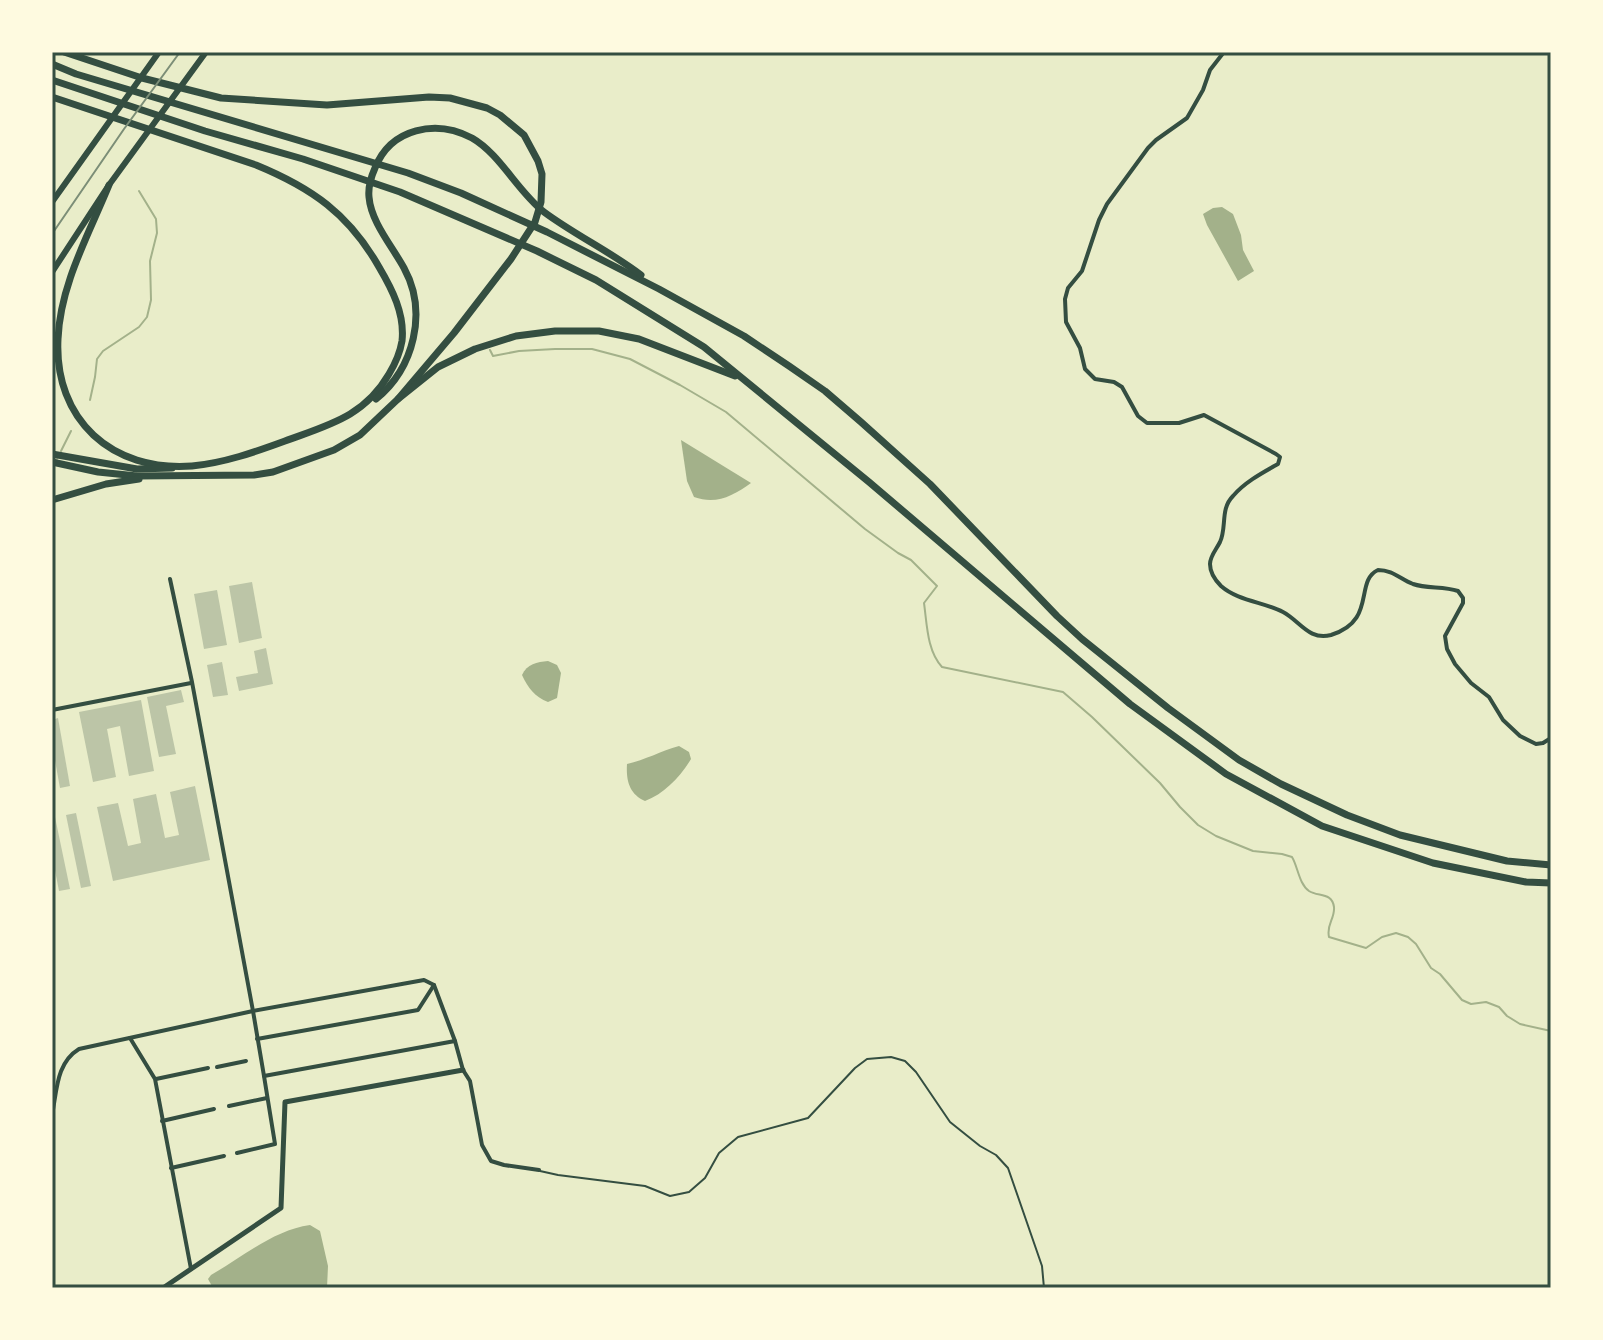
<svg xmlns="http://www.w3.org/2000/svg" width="1603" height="1340" viewBox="0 0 1603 1340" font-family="'Open Sans',sans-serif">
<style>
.water{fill:#a3b18a}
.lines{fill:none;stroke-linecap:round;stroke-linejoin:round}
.stream{stroke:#a3b18a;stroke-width:2}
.building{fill:#bcc5a7}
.service{stroke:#344e41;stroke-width:2}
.minor{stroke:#344e41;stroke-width:4}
.tertiary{stroke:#344e41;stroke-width:5}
.trunk{stroke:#344e41;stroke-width:6}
.motorway{stroke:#344e41;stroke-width:7}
.rail{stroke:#7c8e77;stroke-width:2}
.neatline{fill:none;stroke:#344e41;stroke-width:3}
</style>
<rect width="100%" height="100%" fill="#e9edc9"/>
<g class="water">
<polygon points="1222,207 1233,214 1241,235 1243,250 1254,271 1238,281 1207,225 1203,214 1213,208"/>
<path d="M681,440L751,483C733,496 716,505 694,497L687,481Z"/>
<path d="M548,661L557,665L561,673L557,698L548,702C535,697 528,688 522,675C527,664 537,662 548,661Z"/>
<path d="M679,746L689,752L691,759C681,776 664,794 645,801C629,794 626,780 627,764C645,760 661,751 679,746Z"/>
<path d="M310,1225L320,1231L328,1266L327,1288H213L208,1279L211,1275C242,1257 274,1230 310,1225Z"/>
</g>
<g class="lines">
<g class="stream">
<path d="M490,350L493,356L519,351L555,349H592L630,359L680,385L726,412L865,529L898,553L911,560L937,586L924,603C927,624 927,651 942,667L1063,692L1092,717L1160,783L1180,807L1198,825L1216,836L1253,851L1282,854L1292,857C1298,867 1299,884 1309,891C1318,897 1332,892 1334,907C1335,919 1326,924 1329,937L1366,948L1382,937L1396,933L1408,937L1416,944L1431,968L1440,974L1462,1000L1471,1004L1486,1002L1499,1007L1507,1016L1520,1024L1551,1031"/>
<polyline points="90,400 95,377 97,359 103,351 139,327 147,317 151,300 150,261 157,233 156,219 139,191"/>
<polyline points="61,451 71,431"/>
<polyline points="52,468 58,457"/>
</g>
</g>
<g class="building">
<polygon points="252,582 262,638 239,643 229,586"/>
<polygon points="217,590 227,645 204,649 194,594"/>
<polygon points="266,648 273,684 239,691 236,677 258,673 254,651"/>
<polygon points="222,662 228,695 213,697 207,665"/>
<polygon points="181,690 184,702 166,706 176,754 159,757 147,697"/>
<polygon points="141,700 154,771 129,776 120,726 107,729 116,777 93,782 79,712"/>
<polygon points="58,718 70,786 60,788 52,744 52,720"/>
<polygon points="195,786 210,860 113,881 97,807 118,803 128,846 141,843 133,799 156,794 165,838 179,835 170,792"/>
<polygon points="76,813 91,886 81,888 66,815"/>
<polygon points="52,817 55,817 70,889 59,891 52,855"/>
</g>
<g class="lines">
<polyline class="service" points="540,1171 558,1175 645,1186 670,1196 689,1192 705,1178 719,1153 738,1137 808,1118 855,1068 867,1059 891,1057 905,1061 916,1072 950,1122 980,1146 996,1155 1008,1168 1042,1266 1044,1288"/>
<g class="minor">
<path d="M1224,52L1210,70L1203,90L1187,118L1156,140L1148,148L1107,204L1099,220L1082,271L1068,288L1065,299L1066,322L1080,348L1085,369L1095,379L1114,382L1122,387L1138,416L1147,423H1179L1204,415L1276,454L1280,457L1278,464C1262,473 1245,482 1233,496C1220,509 1227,527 1220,542C1216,550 1210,556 1210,564C1210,573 1215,580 1221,586C1238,601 1264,602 1283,612C1300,621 1309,641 1331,635C1377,621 1354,581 1378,570C1393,570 1400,579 1413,584C1427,589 1443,586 1458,591L1463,598V603L1445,636L1447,649L1455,664L1471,683L1489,697L1503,720L1520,736L1536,744L1543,743L1551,738"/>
<polyline points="170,579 192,682 253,1011 264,1076 455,1041"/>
<polyline points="52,710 191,683"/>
<polyline points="130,1038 155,1079 191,1269"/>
<polyline points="257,1039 418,1010 434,985"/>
<polyline points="217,1067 246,1061"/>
<polyline points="156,1079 208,1068"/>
<polyline points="229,1106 267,1098"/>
<path d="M52,1115C57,1091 56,1063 79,1049L253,1011L424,980L434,985L455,1041L463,1070L470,1081L482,1145L491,1161L504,1165L539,1170"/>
<polyline points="162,1121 214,1109"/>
<polyline points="237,1153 275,1144 264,1076"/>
<polyline points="171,1168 224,1156"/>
</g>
<polyline class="tertiary" points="163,1288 281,1208 285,1102 463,1070"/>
<g class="trunk">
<polyline points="52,202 159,52"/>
<polyline points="52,272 109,185 206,52"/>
</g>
<g class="motorway">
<polyline points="64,52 142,78 221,98 327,105 429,97 450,98 487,108 500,115 524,135 538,161 542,174 541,202 535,222 511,259 454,333 398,399"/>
<polyline points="52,64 76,74 408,173 461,193 547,232 659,289 744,336 789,366 825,391 861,422 930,484 1057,616 1082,639 1168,708 1239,760 1281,784 1347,815 1400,835 1507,861 1551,865"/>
<polyline points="52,80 205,131 303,159 400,192 537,251 596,280 704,347 869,482 1130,704 1226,774 1322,826 1433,863 1526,882 1551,883"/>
<path d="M52,97L256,165C312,188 349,214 379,267C392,289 405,314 402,341C400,353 395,364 389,374C364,417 328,425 285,441C255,452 224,463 192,466C112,472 54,420 58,339C60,285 89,234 109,185"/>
<path d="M376,399C414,368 428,312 404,268C392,246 371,222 369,197C368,187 371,177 375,168C391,128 436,119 472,138C500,154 518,192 544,212C575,235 611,252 641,275"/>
<polyline points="52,454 137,469 172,468"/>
<polyline points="52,462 98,472 137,476 254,475 273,472 334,450 360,435 398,399 438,367 475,349 516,336 555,331 599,331 639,339 735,376"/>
<polyline points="52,500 106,484 139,479"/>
</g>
<polyline class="rail" points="52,234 124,129 180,52"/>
</g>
<rect width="1603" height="1340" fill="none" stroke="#fefae0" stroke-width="108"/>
<rect x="54" y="54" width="1495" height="1232" class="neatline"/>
</svg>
